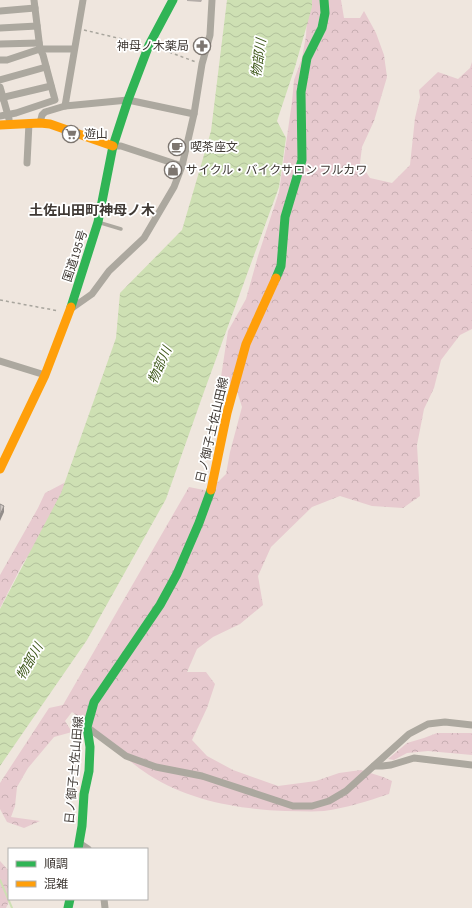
<svg xmlns="http://www.w3.org/2000/svg" width="472" height="908" viewBox="0 0 472 908" font-family="'Source Sans 3','Noto Sans JP',sans-serif">
<style>
.forest{fill:url(#forest-crowns)}
.water{fill:url(#water-waves)}
.lines{fill:none;stroke-linecap:round;stroke-linejoin:round}
.stream{stroke:#cee0b3;stroke-width:2}
.path{stroke:#a8a59d;stroke-width:1.5;stroke-dasharray:3 3;stroke-linecap:butt}
.lane{stroke:#aca89f;stroke-width:3.5}
.street{stroke:#aca89f;stroke-width:7}
.fast{stroke:#30b455;stroke-width:9}
.slow{stroke:#ff9f0a;stroke-width:9}
.wall{fill:#b4ada9}
.shaded-wall{fill:#928d8a}
.building{fill:#d1c9c5;stroke:#928d8a}
.labels{text-anchor:middle;stroke-width:3.5;stroke-linejoin:round;paint-order:stroke}
.poi-label{font-size:12px;fill:#3f3934;stroke:#fff;text-anchor:start}
.street-label{font-size:12px;fill:#3f3934;stroke:#fff}
.water-label{font-size:13px;font-style:italic;fill:#3d5719;stroke:#fff}
.quarter-label{font-size:14px;font-weight:bold;fill:#3f3934;stroke:#fff}
</style>
<defs>
<pattern id="forest-crowns" width="20" height="18" patternUnits="userSpaceOnUse"><rect width="20" height="18" fill="#e7cacf"/><path d="M2 6a3 3 0 1 1 6 0M12 15a3 3 0 1 1 6 0" fill="none" stroke="#c7aeb2"/></pattern>
<pattern id="water-waves" width="16" height="10" patternUnits="userSpaceOnUse"><rect width="16" height="10" fill="#cee0b3"/><path d="M0 5q4-4 8 0t8 0" fill="none" stroke="#b2c19b"/></pattern>
</defs>
<rect width="100%" height="100%" fill="#efe6de"/>
<g class="forest">
<path d="M308,0H341L344,18H360L364,11L376,33L384,55L387,77L374,121L362,147L360,163L370,178L392,183L410,165L415,118L420,97L419,90L438,72L458,79L470,68L472,62V329L460,335L441,360L434,388L424,409L417,445L420,496L403,508L372,506L340,496L312,507L271,547L258,576L263,605L240,624L213,637L197,649L187,672H206L215,684L207,708L192,740L207,756L233,770L278,786L316,781L339,773L361,770L383,777L392,781L389,794C368,801 346,808 324,811C312,812 298,811 285,811C238,809 190,801 149,775C121,757 99,731 72,712L65,721L72,732L54,737L28,768L17,787L15,806L11,817L40,821L24,828L7,822L0,809V783L49,708L63,705L189,487L209,491L226,474L230,452L242,407L236,388L221,377L228,331L246,299L258,256L279,192L292,102L294,80L302,58L306,36Z"/>
<polygon points="66,482 62,503 40,538 22,565 0,608 0,575 38,508 45,493"/>
<polygon points="437,733 472,733 472,755 428,751 407,753 394,760 388,759 407,743 424,738"/>
<polygon points="0,861 9,871 9,899 10,899 6,908 0,908"/>
</g>
<polygon class="water" points="227,0 312,0 312,7 295,67 277,121 286,138 279,187 205,389 166,499 87,640 0,766 0,609 61,493 116,338 120,293 182,230 211,131"/>
<g class="lines">
<polyline class="stream" points="0,880 12,908"/>
<g class="path">
<polyline points="84,30 126,40 138,45"/>
<polyline points="158,48 196,62"/>
<polyline points="0,300 59,311"/>
</g>
<polyline class="lane" points="101,223 121,229"/>
<g class="street">
<polyline points="0,11 35,8"/>
<polyline points="0,28 37,26"/>
<polyline points="0,44 39,43"/>
<polyline points="0,60 7,60 40,49 74,49"/>
<polyline points="0,80 46,67"/>
<polyline points="0,87 9,119"/>
<polyline points="0,98 51,86"/>
<polyline points="65,106 83,0"/>
<polyline points="0,116 16,113 55,100 43,55 40,49 34,0"/>
<polyline points="40,123 42,115 45,112 65,106 128,100 194,114"/>
<polyline points="113,146 121,146 182,166"/>
<polyline points="27,163 29,123"/>
<polyline points="72,308 92,294 109,271 144,238 174,187 182,166 194,114 202,64 210,35 212,0"/>
<polyline points="0,361 45,375"/>
<polyline points="87,727 126,756 156,767 202,776 293,806 312,806 329,801 346,791 409,734 428,724 445,722 472,725"/>
<polyline points="374,766 382,766 391,765 414,758 472,765"/>
<polyline points="79,843 88,849"/>
<polyline points="104,899 105,908"/>
</g>
<g class="fast">
<polyline points="276,278 281,266 285,217 302,160 301,92 307,58 322,28 325,13 324,0"/>
<polyline points="71,307 98,222 113,146 128,100 149,45 173,0"/>
<polyline points="78,849 82,826 84,794 89,771 90,747 87,727 94,702 160,605 177,574 199,523 211,490"/>
<polyline points="68,908 70,899"/>
</g>
<g class="slow">
<polyline points="0,125 40,123 50,124 113,146"/>
<polyline points="0,469 45,375 71,307"/>
<polyline points="211,490 227,413 246,344 276,278"/>
</g>
</g>
<polygon class="wall" points="187,0 202,0 201,2 187,1"/>
<polygon class="shaded-wall" points="4,506 4,512 0,521 0,515"/>
<polygon class="building" points="0,504 4,506 0,515"/>
<defs>
<symbol id="pharmacy-ring" viewBox="-11 -11 22 22"><circle r="9.5" fill="#fff" stroke="#7d7670" stroke-width="1.5"/><path d="M-2-6h4v4h4v4h-4v4h-4v-4h-4v-4h4Z" fill="#7d7670"/></symbol>
<symbol id="supermarket-ring" viewBox="-11 -11 22 22"><circle r="9.5" fill="#fff" stroke="#7d7670" stroke-width="1.5"/><path d="M-6-5.5h2.5l.6 2H6L4.5 2H-2.5L-4.4-4H-6ZM-1.5 3.2a1.3 1.3 0 1 0 .1 0ZM3 3.2a1.3 1.3 0 1 0 .1 0Z" fill="#7d7670"/></symbol>
<symbol id="cafe-ring" viewBox="-11 -11 22 22"><circle r="9.5" fill="#fff" stroke="#7d7670" stroke-width="1.5"/><path d="M-5.5-4.5H6V0H3Q3 3.5 0 3.5H-2.5Q-5.5 3.5-5.5 0ZM3-3.2v2h1.7v-2ZM-6 4.5H4V6H-6Z" fill="#7d7670"/></symbol>
<symbol id="shop-ring" viewBox="-11 -11 22 22"><circle r="9.5" fill="#fff" stroke="#7d7670" stroke-width="1.5"/><path d="M-5-2.5h2.3a2.7 3.5 0 0 1 5.4 0H5L5.5 6h-11ZM-1.5-2.5h3a1.5 2.3 0 0 0-3 0Z" fill="#7d7670"/></symbol>
</defs>
<g fill-rule="evenodd">
<use href="#pharmacy-ring" x="192" y="36" width="20" height="20"/>
<use href="#supermarket-ring" x="61" y="124" width="20" height="20"/>
<use href="#cafe-ring" x="167" y="137" width="20" height="20"/>
<use href="#shop-ring" x="163" y="160" width="20" height="20"/>
</g>
<g class="labels">
<g class="poi-label">
<text x="189" y="50" text-anchor="end">神母ノ木薬局</text>
<text x="84" y="138">遊山</text>
<text x="190" y="151">喫茶座文</text>
<text x="186" y="174">サイクル・バイクサロン フルカワ</text>
</g>
<g class="street-label">
<text transform="translate(75 256) rotate(-72)" y="4">国道195号</text>
<text transform="translate(212 430) rotate(-77)" y="4">日ノ御子土佐山田線</text>
<text transform="translate(74 770) rotate(-85)" y="4">日ノ御子土佐山田線</text>
</g>
<g class="water-label">
<text transform="translate(258 58) rotate(-82)" y="5">物部川</text>
<text transform="translate(159 365) rotate(-66)" y="5">物部川</text>
<text transform="translate(29 661) rotate(-60)" y="5">物部川</text>
</g>
<g class="quarter-label">
<text x="92" y="215">土佐山田町神母ノ木</text>
</g>
</g>
<rect x="8" y="848" width="140" height="52" fill="#ffffff" stroke="#b2b0ae"/>
<rect x="16" y="861" width="20" height="6" fill="#30b455" stroke="#b2b0ae"/>
<text x="44" y="868" font-size="12" fill="#3f3934">順調</text>
<rect x="16" y="881" width="20" height="6" fill="#ff9f0a" stroke="#b2b0ae"/>
<text x="44" y="888" font-size="12" fill="#3f3934">混雑</text>
</svg>
